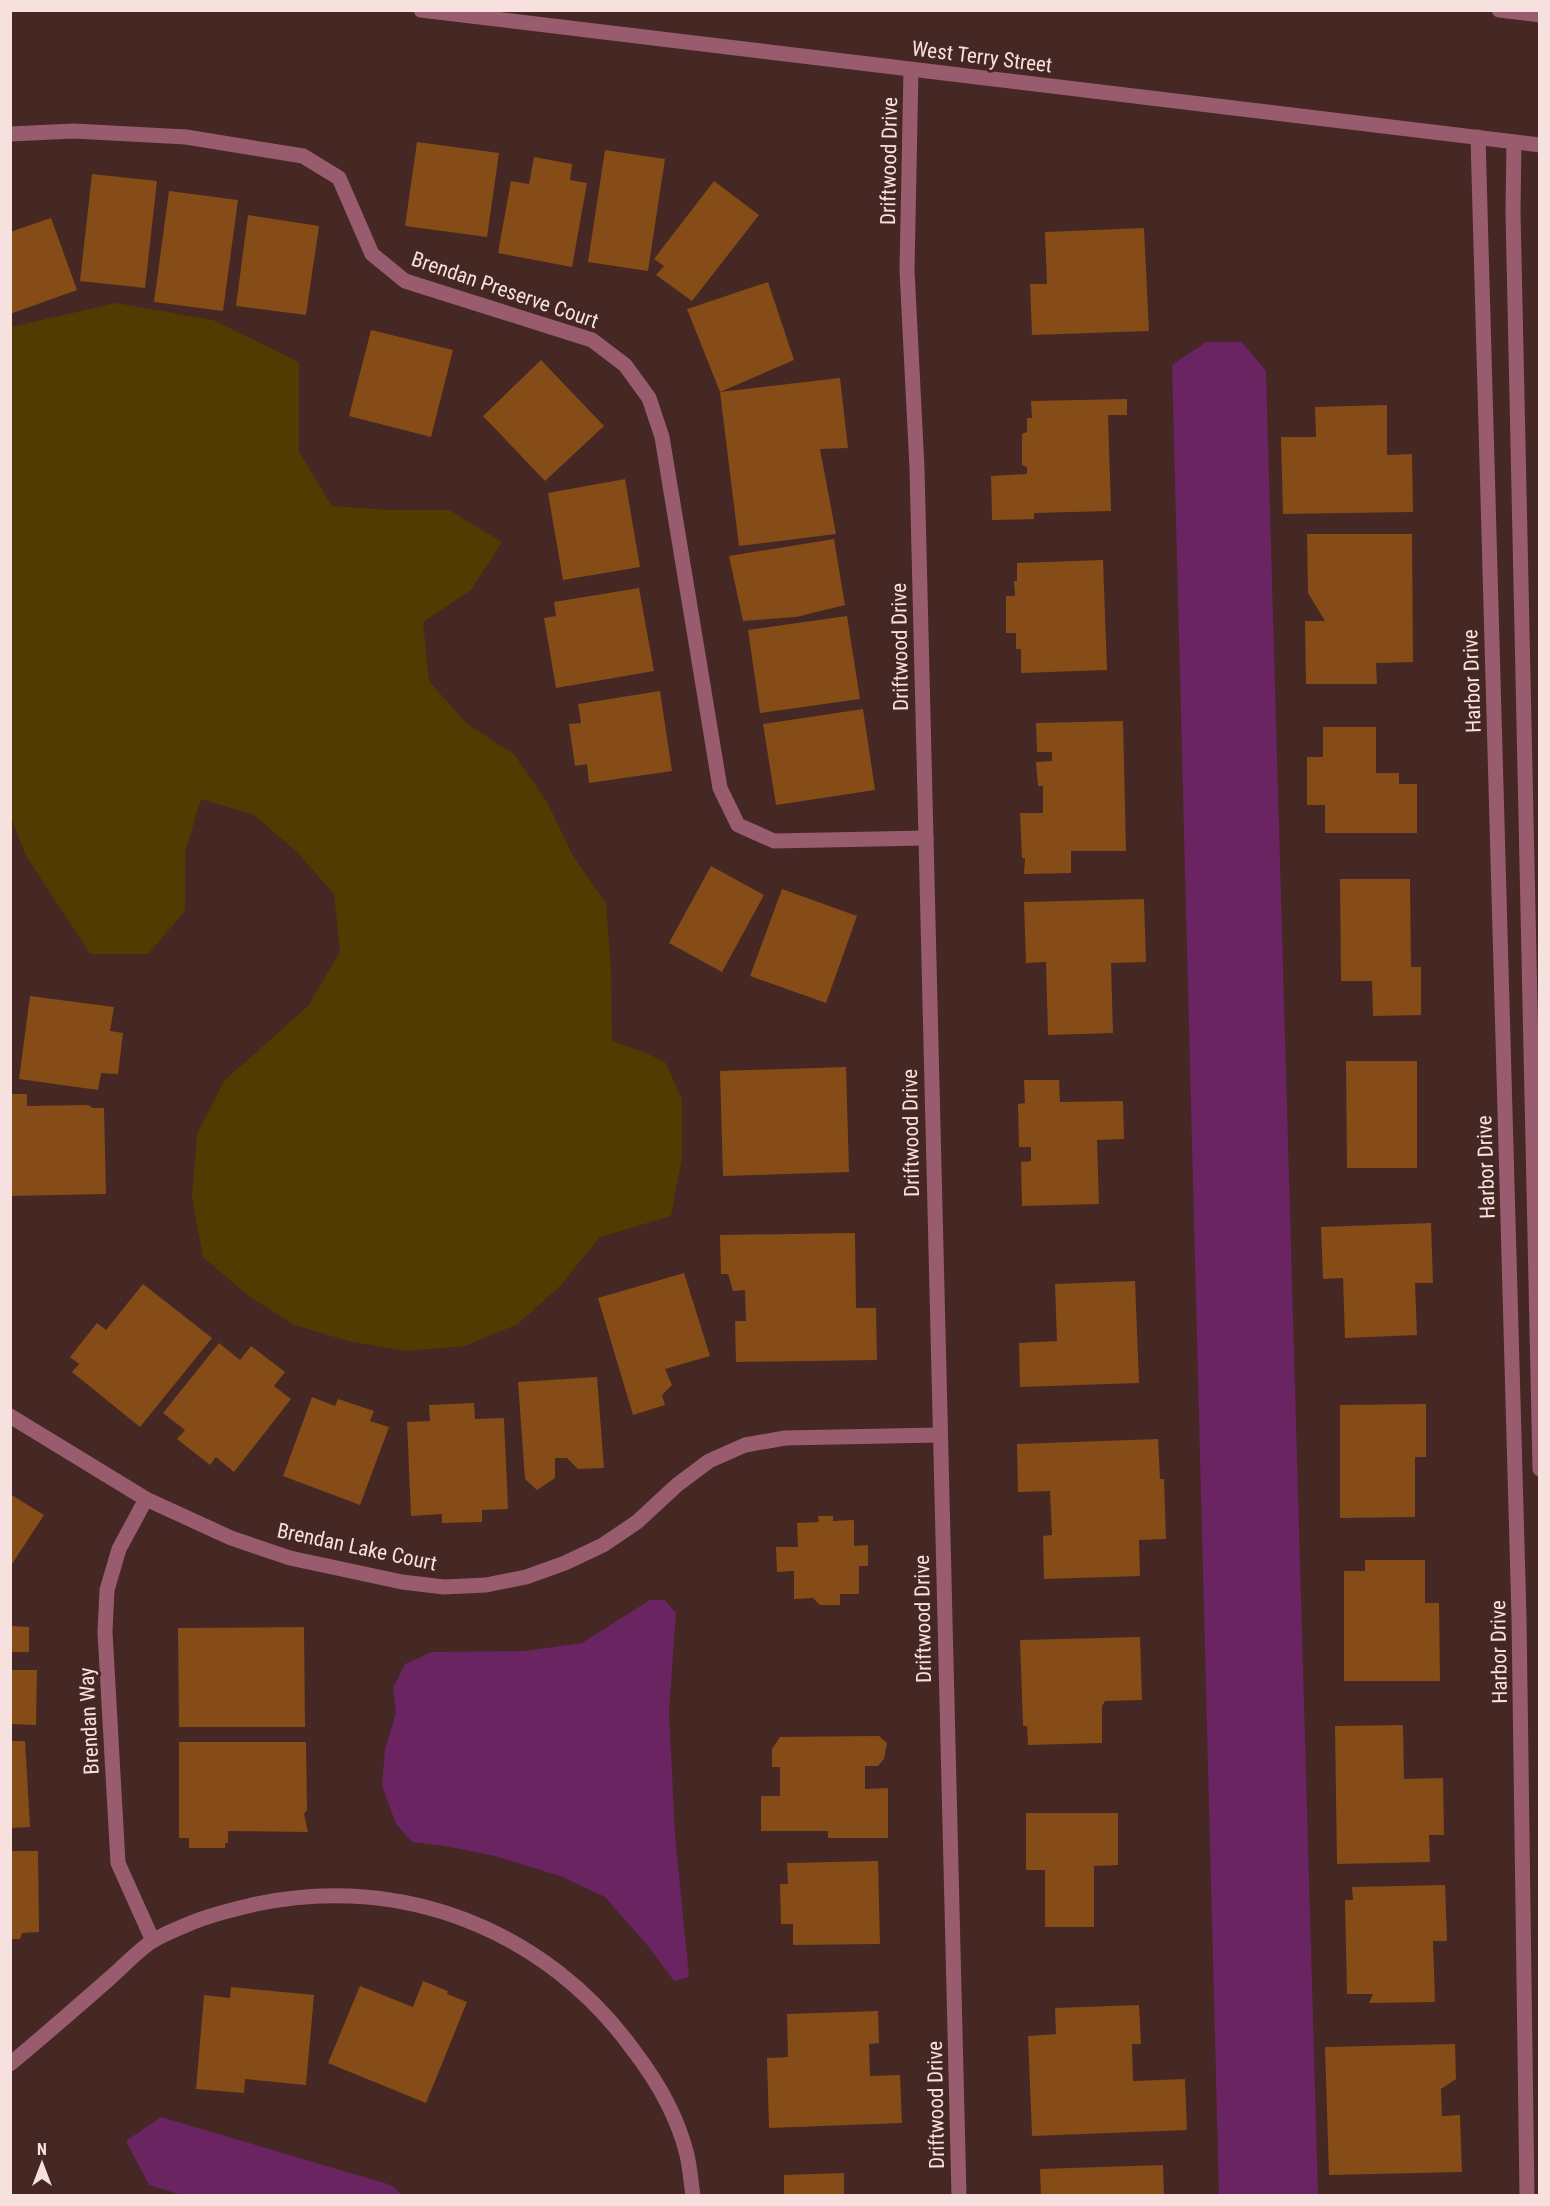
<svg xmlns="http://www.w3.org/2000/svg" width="1550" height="2206" viewBox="0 0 1550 2206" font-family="'Roboto Condensed',sans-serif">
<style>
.green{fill:#503c00}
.water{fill:#692461}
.building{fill:#854c17}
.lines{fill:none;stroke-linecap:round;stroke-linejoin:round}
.minor{stroke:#995c6e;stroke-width:15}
.labels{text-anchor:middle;stroke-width:6;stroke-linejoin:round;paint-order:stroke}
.street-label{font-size:21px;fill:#f6e1de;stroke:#452723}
</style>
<rect width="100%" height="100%" fill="#452723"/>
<polygon class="green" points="116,303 213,320 299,362 299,452 332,506 391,510 449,510 502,542 471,590 423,622 429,681 466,723 514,754 547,802 573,856 606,903 611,967 612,1041 644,1052 665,1062 682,1099 682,1158 671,1216 600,1237 560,1286 518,1324 465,1346 406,1351 348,1341 294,1325 246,1294 203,1257 192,1198 197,1134 224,1081 308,1006 340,952 334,894 297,852 254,815 201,799 185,852 185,911 148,954 90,954 25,854 11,817 11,327"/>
<g class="water">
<polygon points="1206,342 1242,342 1266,371 1318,2195 1219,2195 1172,365"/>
<polygon points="650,1600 665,1600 676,1613 669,1711 675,1835 689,1977 674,1981 648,1946 605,1897 560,1876 495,1856 444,1846 412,1842 396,1824 382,1786 385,1749 396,1713 393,1688 405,1664 432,1652 525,1651 582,1643"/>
<polygon points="161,2117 391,2185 402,2195 185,2196 149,2185 126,2141"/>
</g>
<g class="building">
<polygon points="417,142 499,153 487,237 405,226"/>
<polygon points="605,150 665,159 648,271 588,262"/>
<polygon points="534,157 572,164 570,180 587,183 572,267 498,253 511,181 529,184"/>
<polygon points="92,174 157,181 145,288 80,281"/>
<polygon points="714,181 759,215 692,301 656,275 664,266 654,259"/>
<polygon points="169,191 238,200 223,311 154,302"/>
<polygon points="248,215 319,226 306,315 236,306"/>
<polygon points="51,218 77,290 10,314 10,232"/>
<polygon points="1144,228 1149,331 1032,335 1030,284 1047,284 1045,232"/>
<polygon points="768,282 794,360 720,392 840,378 848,448 820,449 836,534 739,546 720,392 687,309"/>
<polygon points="371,330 453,350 431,437 349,416"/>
<polygon points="541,360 604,426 545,481 483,416"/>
<polygon points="1127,399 1127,415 1108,415 1111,511 1034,513 1034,519 992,520 991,476 1027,474 1027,467 1022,465 1022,434 1027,432 1027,418 1032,418 1031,401"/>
<polygon points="1387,405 1387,455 1412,454 1413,512 1283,514 1281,437 1316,437 1315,407"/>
<polygon points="625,479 640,567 563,580 548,493"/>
<polygon points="1307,534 1412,534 1413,662 1376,663 1377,684 1306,684 1305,621 1325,621 1308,593"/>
<polygon points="834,539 845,605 796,617 743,621 729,556"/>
<polygon points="1103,560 1107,670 1021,673 1021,649 1016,649 1016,633 1006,633 1006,596 1015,596 1014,581 1017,581 1017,563"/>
<polygon points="639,588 654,671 556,688 544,618 556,616 554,602"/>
<polygon points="847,616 860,699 760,713 748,630"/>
<polygon points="660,691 672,771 589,783 587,764 575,766 569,724 581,723 578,704"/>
<polygon points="863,709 875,790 776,805 763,724"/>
<polygon points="1123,721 1126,851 1071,851 1071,873 1024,874 1025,858 1022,858 1020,813 1043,813 1043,786 1038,786 1036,762 1052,761 1052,752 1037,752 1036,723"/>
<polygon points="1323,727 1376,727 1376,773 1399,773 1399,784 1417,784 1417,833 1325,833 1325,805 1307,805 1307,757 1323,757"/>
<polygon points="711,866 764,895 722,972 669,943"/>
<polygon points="1340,879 1410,879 1411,967 1421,967 1421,1015 1373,1016 1372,981 1341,981"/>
<polygon points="782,889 857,916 826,1003 750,976"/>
<polygon points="1144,899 1146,962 1111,963 1113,1033 1048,1035 1046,962 1026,963 1024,902"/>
<polygon points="30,996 114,1007 110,1031 123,1033 118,1074 101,1073 98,1090 19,1079"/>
<polygon points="1346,1061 1417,1061 1417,1168 1347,1168"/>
<polygon points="846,1067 849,1172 723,1176 720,1071"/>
<polygon points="1024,1080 1059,1080 1060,1102 1123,1101 1124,1139 1097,1140 1099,1204 1022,1206 1021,1162 1031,1161 1031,1147 1019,1147 1018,1104 1025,1103"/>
<polygon points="10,1094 27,1094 27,1106 88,1105 93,1108 104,1108 106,1194 10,1196"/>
<polygon points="1431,1223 1433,1283 1415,1283 1417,1335 1345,1338 1343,1278 1323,1279 1321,1227"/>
<polygon points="855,1233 856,1308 876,1308 877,1360 736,1362 735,1321 746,1321 745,1290 733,1291 728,1274 721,1274 720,1235"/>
<polygon points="684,1273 710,1356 665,1369 672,1385 662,1395 665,1405 633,1415 598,1298"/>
<polygon points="1135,1281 1139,1383 1020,1387 1019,1343 1057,1341 1055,1284"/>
<polygon points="143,1284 212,1338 140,1427 72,1372 79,1364 70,1357 97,1323 106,1330"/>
<polygon points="219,1343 240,1360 251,1346 285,1372 274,1386 291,1399 234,1472 216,1457 210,1465 177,1439 185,1430 163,1413"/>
<polygon points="597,1377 604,1468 578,1469 567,1458 555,1458 555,1478 537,1490 525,1479 518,1382"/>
<polygon points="312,1397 335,1406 338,1399 374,1411 370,1421 389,1427 360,1505 283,1476"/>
<polygon points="474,1403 475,1419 504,1418 508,1509 482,1510 482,1522 442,1523 442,1514 411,1516 407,1422 430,1421 429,1405"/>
<polygon points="1426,1404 1426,1457 1415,1457 1415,1517 1340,1518 1340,1405"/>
<polygon points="1158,1439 1160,1479 1164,1479 1166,1539 1139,1540 1140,1576 1044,1579 1043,1536 1052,1535 1050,1491 1018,1492 1017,1444"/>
<polygon points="10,1494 44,1515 10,1567"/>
<polygon points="818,1516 833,1516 833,1521 854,1520 854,1546 868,1545 868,1566 859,1566 859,1594 840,1594 840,1605 820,1605 813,1598 794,1599 794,1571 777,1572 776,1547 798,1547 797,1523 819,1522"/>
<polygon points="1365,1560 1425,1560 1425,1603 1439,1603 1440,1681 1344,1681 1344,1571 1365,1571"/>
<polygon points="10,1626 29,1627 29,1652 10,1652"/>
<polygon points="304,1627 305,1727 179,1727 178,1628"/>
<polygon points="1140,1637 1142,1700 1105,1701 1102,1706 1102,1743 1028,1745 1027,1726 1023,1726 1020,1640"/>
<polygon points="10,1670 37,1670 36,1725 10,1724"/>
<polygon points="1403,1725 1404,1779 1443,1778 1444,1835 1429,1835 1430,1862 1337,1864 1335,1726"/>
<polygon points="879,1736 887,1743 884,1759 878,1766 865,1766 865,1789 888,1788 888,1838 828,1838 828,1831 761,1831 761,1796 780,1796 780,1767 772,1767 772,1749 780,1737"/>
<polygon points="10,1741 25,1741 30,1827 10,1828"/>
<polygon points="179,1742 306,1742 307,1810 304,1814 308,1832 228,1831 228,1843 225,1843 225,1848 189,1848 189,1838 179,1838"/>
<polygon points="1026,1813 1118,1813 1118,1865 1094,1866 1094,1927 1045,1927 1045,1870 1026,1870"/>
<polygon points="10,1851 38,1851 39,1932 22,1933 20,1939 10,1939"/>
<polygon points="878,1861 880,1944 793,1945 793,1924 781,1924 780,1884 788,1884 787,1863"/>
<polygon points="1445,1885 1447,1941 1433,1941 1435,2002 1369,2003 1373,1994 1347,1994 1345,1900 1353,1900 1352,1887"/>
<polygon points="423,1981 448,1991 447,1994 467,2002 426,2103 328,2063 360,1986 413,2007"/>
<polygon points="231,1987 314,1995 306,2085 245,2079 244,2093 196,2089 204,1995 230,1998"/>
<polygon points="1139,2005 1141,2044 1132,2044 1133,2081 1185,2079 1187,2130 1032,2136 1028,2036 1056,2034 1055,2008"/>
<polygon points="878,2011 879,2043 869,2044 870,2076 900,2075 902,2123 769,2128 767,2058 788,2057 787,2014"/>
<polygon points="1455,2044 1456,2079 1441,2089 1442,2116 1460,2115 1462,2172 1329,2175 1325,2047"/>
<polygon points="1163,2165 1164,2196 1041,2196 1040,2169"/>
<polygon points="844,2173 844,2196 784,2196 784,2175"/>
</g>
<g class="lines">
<g class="minor">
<polyline points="421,10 1540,145"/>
<polyline points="1499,10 1540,15"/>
<polyline points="911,70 907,270 917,468 959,2196"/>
<polyline points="10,134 74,131 186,137 303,156 339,178 372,254 405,281 592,340 625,365 649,398 662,437 720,788 738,825 774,841 926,838"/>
<polyline points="1478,137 1519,1617 1527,2196"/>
<polyline points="1514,142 1513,211 1540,1469"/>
<polyline points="10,1416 146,1499 231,1538 290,1558 402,1582 444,1587 486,1585 526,1577 565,1563 603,1545 637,1522 677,1485 709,1461 745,1445 785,1438 939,1435"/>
<polyline points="146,1499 119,1549 107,1590 105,1632 118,1863 153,1941"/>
<path d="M10,2064C44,2036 77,2007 110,1978C124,1966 138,1950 154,1940C166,1933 179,1928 191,1923C212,1914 235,1909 256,1904C402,1873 547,1930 634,2051C657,2081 678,2118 687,2155C690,2168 691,2182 693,2196"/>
</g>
</g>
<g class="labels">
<g class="street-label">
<text transform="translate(982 57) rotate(7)" y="7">West Terry Street</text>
<text transform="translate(889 161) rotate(-89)" y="7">Driftwood Drive</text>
<text transform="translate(505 290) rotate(19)" y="7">Brendan Preserve Court</text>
<text transform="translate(900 647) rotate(-91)" y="7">Driftwood Drive</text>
<text transform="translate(1472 681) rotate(-92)" y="7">Harbor Drive</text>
<text transform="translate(911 1133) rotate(-91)" y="7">Driftwood Drive</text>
<text transform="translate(1486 1167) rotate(-92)" y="7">Harbor Drive</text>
<text transform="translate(357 1547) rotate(12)" y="7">Brendan Lake Court</text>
<text transform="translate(923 1619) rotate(-91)" y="7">Driftwood Drive</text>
<text transform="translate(1499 1652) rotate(-91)" y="7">Harbor Drive</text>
<text transform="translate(89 1721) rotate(-93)" y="7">Brendan Way</text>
<text transform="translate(936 2105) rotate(-91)" y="7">Driftwood Drive</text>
</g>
</g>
<rect width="1550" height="2206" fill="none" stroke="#f6e1de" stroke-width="24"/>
<g transform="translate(42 2164)" stroke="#452723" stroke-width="4.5" paint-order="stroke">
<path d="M0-4.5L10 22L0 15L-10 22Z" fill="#f6e1de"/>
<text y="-9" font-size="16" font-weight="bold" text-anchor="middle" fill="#f6e1de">N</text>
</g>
</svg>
